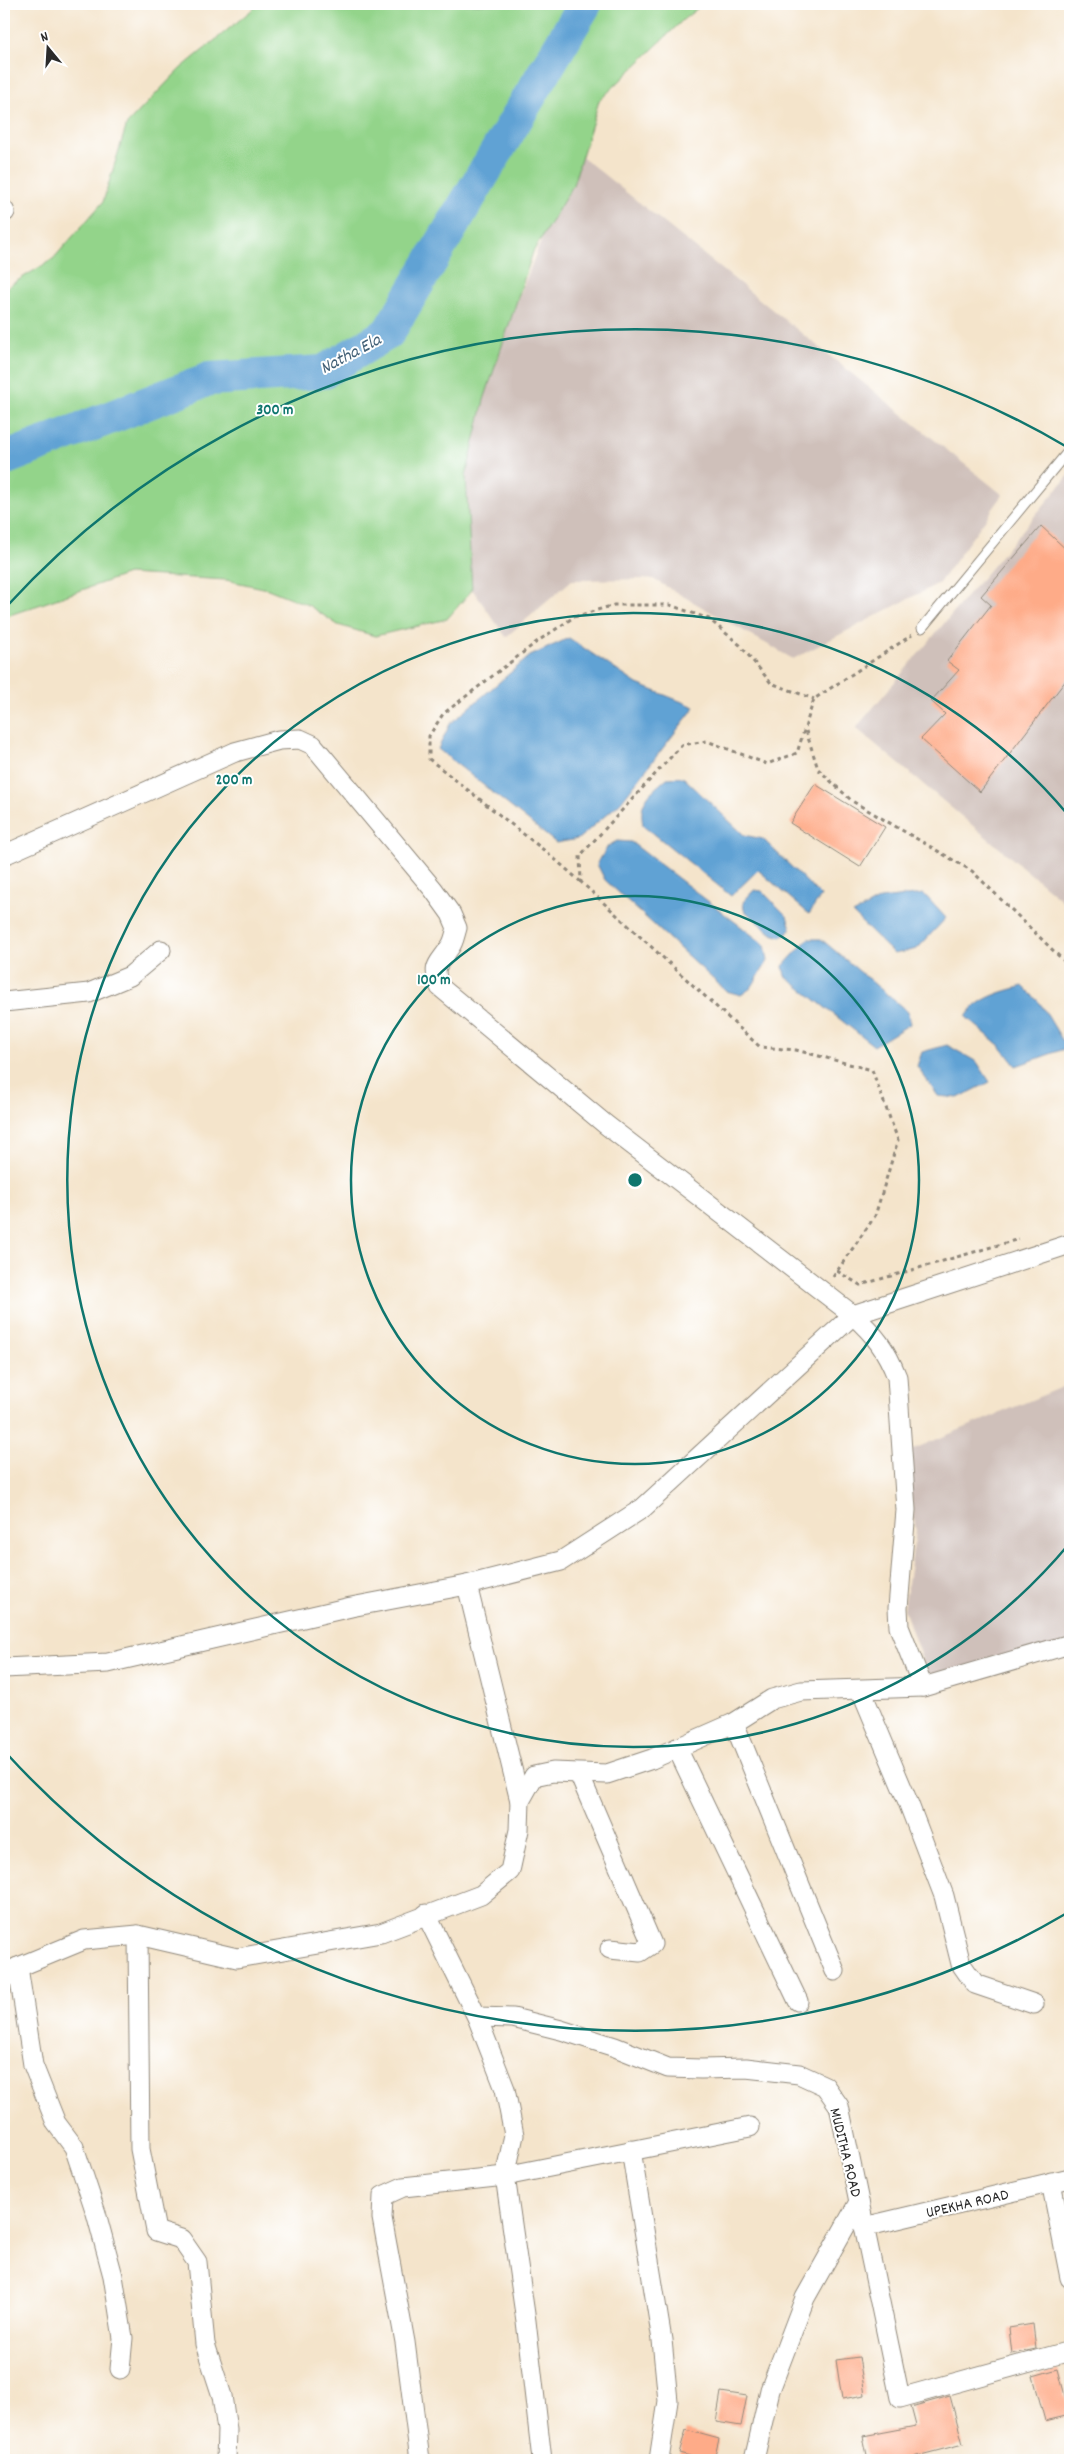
<svg xmlns="http://www.w3.org/2000/svg" width="1074" height="2464" viewBox="0 0 1074 2464" font-family="Dekko,sans-serif">
<style>
.industrial{fill:#cfc0ba}
.green{fill:#93d48a;stroke:#5f805a}
.water{fill:#61a2d4;stroke:#466680}
.lines{fill:none;stroke-linecap:round;stroke-linejoin:round}
.river{stroke:#61a2d4;stroke-width:34}
.building{fill:#feab88}
.service-casing{stroke:#90887b;stroke-width:11}
.minor-casing{stroke:#90887b;stroke-width:21}
.path{stroke:#90887b;stroke-width:3;stroke-dasharray:4 4;stroke-linecap:butt}
.service{stroke:#fff;stroke-width:9}
.minor{stroke:#fff;stroke-width:19}
.ring{fill:none;stroke:#0f766e;stroke-width:2.5}
.labels{text-anchor:middle;stroke-width:4;stroke-linejoin:round;paint-order:stroke}
.street-label{font-size:16px;fill:#2b2b2b;stroke:#fff}
.water-label{font-size:18px;font-style:italic;fill:#436177;stroke:#fff}
.centre{fill:#0f766e;stroke:#fff;stroke-width:2.5}
.ring-label{font-size:15px;text-anchor:middle;font-weight:bold;fill:#0f766e;stroke:#fff;stroke-width:4;stroke-linejoin:round;paint-order:stroke}
</style>
<rect width="100%" height="100%" fill="#fff"/>
<filter id="ink" filterUnits="userSpaceOnUse"><feTurbulence type="fractalNoise" baseFrequency=".02" numOctaves="2"/><feDisplacementMap in="SourceGraphic" scale="10" xChannelSelector="R" yChannelSelector="G"/><feConvolveMatrix kernelMatrix="1 2 1 2 8 2 1 2 1" color-interpolation-filters="sRGB"/></filter>
<filter id="wash" filterUnits="userSpaceOnUse"><feTurbulence type="fractalNoise" baseFrequency=".0096" numOctaves="4" result="noise"/><feDisplacementMap in="SourceGraphic" scale="20" xChannelSelector="R" yChannelSelector="G"/><feGaussianBlur stdDeviation="1.12" result="paint"/><feColorMatrix in="noise" values="0 0 0 0 0 0 0 0 0 0 0 0 0 0 0 0 0 1.4 0 .05"/><feComposite in="paint" operator="in"/></filter>
<g filter="url(#wash)">
<rect width="100%" height="100%" fill="#f4e4cb"/>
<g class="industrial">
<polygon points="576,152 1003,495 939,583 793,659 653,579 572,580 506,637 426,524 495,358"/>
<polygon points="1070,474 1070,907 856,728"/>
<polygon points="1070,1384 1070,1646 930,1682 904,1609 916,1531 904,1453"/>
</g>
<polygon class="green" points="259,4 703,4 684,19 599,101 573,185 533,252 484,400 466,476 472,590 447,619 375,636 338,625 308,605 268,589 226,580 128,574 4,617 4,289 53,259 103,202 127,124 180,69"/>
<g class="water">
<polygon points="569,638 637,684 695,707 620,803 578,839 556,843 438,749 450,724 530,656"/>
<path d="M683,777L744,835L763,839L821,896L809,914L758,870L731,896L643,825C638,800 650,793 667,778Z"/>
<polygon points="617,841 631,842 765,945 768,961 751,988 741,995 726,991 605,880 597,864 608,846"/>
<polygon points="754,890 762,891 787,916 791,928 788,933 781,937 772,934 744,910 743,902"/>
<polygon points="924,894 946,918 917,949 894,954 853,914 880,899"/>
<polygon points="808,939 821,939 908,1012 910,1024 874,1046 785,976 783,966"/>
<path d="M1023,986L1040,1003L1067,1048L1016,1066L1000,1046L966,1017C978,997 1002,992 1023,986Z"/>
<polygon points="947,1045 977,1062 990,1082 958,1098 938,1096 917,1066 922,1052"/>
</g>
<g class="lines">
<polyline class="river" points="4,459 209,379 323,372 388,333 585,4"/>
</g>
<g id="blocks">
<g class="building">
<polygon points="1041,526 1070,553 1070,675 980,792 921,739 945,714 931,701 959,670 947,661 991,605 981,596"/>
<polygon points="815,784 885,827 860,867 790,823"/>
<polygon points="1033,2324 1036,2349 1012,2354 1009,2328"/>
<polygon points="859,2357 865,2395 842,2399 836,2360"/>
<polygon points="1058,2369 1070,2415 1045,2421 1033,2376"/>
<polygon points="721,2392 747,2396 741,2426 716,2422"/>
<polygon points="950,2396 963,2444 913,2457 914,2460 868,2460 863,2436 916,2426 911,2407"/>
<polygon points="686,2430 719,2439 714,2460 704,2460 679,2453"/>
</g>
</g>
</g>
<g filter="url(#ink)">
<use href="#blocks" fill-opacity="0" stroke="#90887b" stroke-width="1"/>
<g class="lines">
<defs>
<polyline id="service" points="922,628 1070,449"/>
<g id="minor">
<polyline points="4,210 5,212"/>
<path d="M4,855L235,752L279,740L300,739L313,745L433,889L451,914L457,928C455,934 454,942 450,947C439,965 431,964 440,987L605,1124L853,1315C875,1335 886,1349 897,1377L906,1510L898,1608L899,1627L923,1687"/>
<polyline points="4,1002 89,993 130,976 161,950"/>
<polyline points="467,1585 520,1801"/>
<polyline points="4,1668 108,1663 351,1607 467,1585 561,1561 643,1508 853,1315 1070,1244"/>
<polyline points="861,1690 908,1802 944,1896 961,1964 975,1984 1034,2004"/>
<polyline points="734,1723 835,1971"/>
<polyline points="677,1748 798,2001"/>
<polyline points="579,1774 652,1944 640,1952 610,1949"/>
<polyline points="426,1914 477,2017 505,2089 514,2135 505,2176 526,2321 542,2460"/>
<polyline points="138,1935 140,2149 156,2231 181,2239 197,2262 205,2344 222,2396 227,2430 226,2460"/>
<polyline points="18,1967 33,2065 56,2123 74,2147 96,2213 113,2276 123,2338 120,2369"/>
<polyline points="4,1973 84,1940 138,1935 237,1958 381,1933 481,1895 510,1871 519,1830 520,1801 534,1776 553,1772 607,1774 652,1759 734,1723 772,1699 801,1691 923,1687 1070,1644"/>
<polyline points="477,2017 513,2018 561,2030 615,2047 668,2068 701,2069 746,2068 799,2074 825,2086 839,2106 900,2398 1070,2351"/>
<polyline points="631,2150 662,2340 668,2401 659,2460"/>
<polyline points="1051,2182 1070,2278"/>
<polyline points="864,2227 1070,2178"/>
<polyline points="420,2460 405,2342 382,2218 383,2196 403,2187 505,2176 750,2127"/>
<polyline points="754,2460 770,2390 805,2298 859,2202"/>
</g>
</defs>
<use href="#service" class="service-casing"/>
<use href="#minor" class="minor-casing"/>
<g class="path">
<polyline points="806,731 818,769 852,801 972,871 1066,963 1070,971"/>
<polyline points="581,882 550,855 429,759 429,736 443,714 538,641 574,617 614,605 670,605 709,619 740,645 771,683 814,699"/>
<polyline points="837,1271 860,1285 1019,1239"/>
<polyline points="833,1277 875,1216 898,1140 872,1070 796,1050 760,1047 581,882 580,856 682,745 707,741 767,764 797,753 814,699 912,635"/>
</g>
<use href="#service" class="service"/>
<use href="#minor" class="minor"/>
</g>
</g>
<g class="ring">
<circle cx="635" cy="1180" r="284"/>
<path d="M1069 1544A567 567 0 1 1 1069 816"/>
<path d="M1067 1913A851 851 0 0 1 8 1755M8 605A851 851 0 0 1 1067 447"/>
</g>
<g class="labels">
<g class="street-label">
<text transform="translate(847 2152) rotate(76)" y="6">MUDITHA ROAD</text>
<text transform="translate(967 2202) rotate(-13)" y="6">UPEKHA ROAD</text>
</g>
<g class="water-label">
<text transform="translate(350 353) rotate(-28)" y="6">Natha Ela</text>
</g>
</g>
<circle cx="635" cy="1180" r="8" class="centre"/>
<g class="ring-label">
<text x="275" y="414">300 m</text>
<text x="234" y="784">200 m</text>
<text x="434" y="984">100 m</text>
</g>
<rect width="1074" height="2464" fill="none" stroke="#fff" stroke-width="20"/>
<g transform="translate(48 48) rotate(342)" stroke="#ffffff" stroke-width="4" paint-order="stroke">
<path d="M0-4L9 19L0 12L-9 19Z" fill="#2b2b2b"/>
<text y="-8" font-size="14" font-weight="bold" text-anchor="middle" fill="#2b2b2b">N</text>
</g>
</svg>
